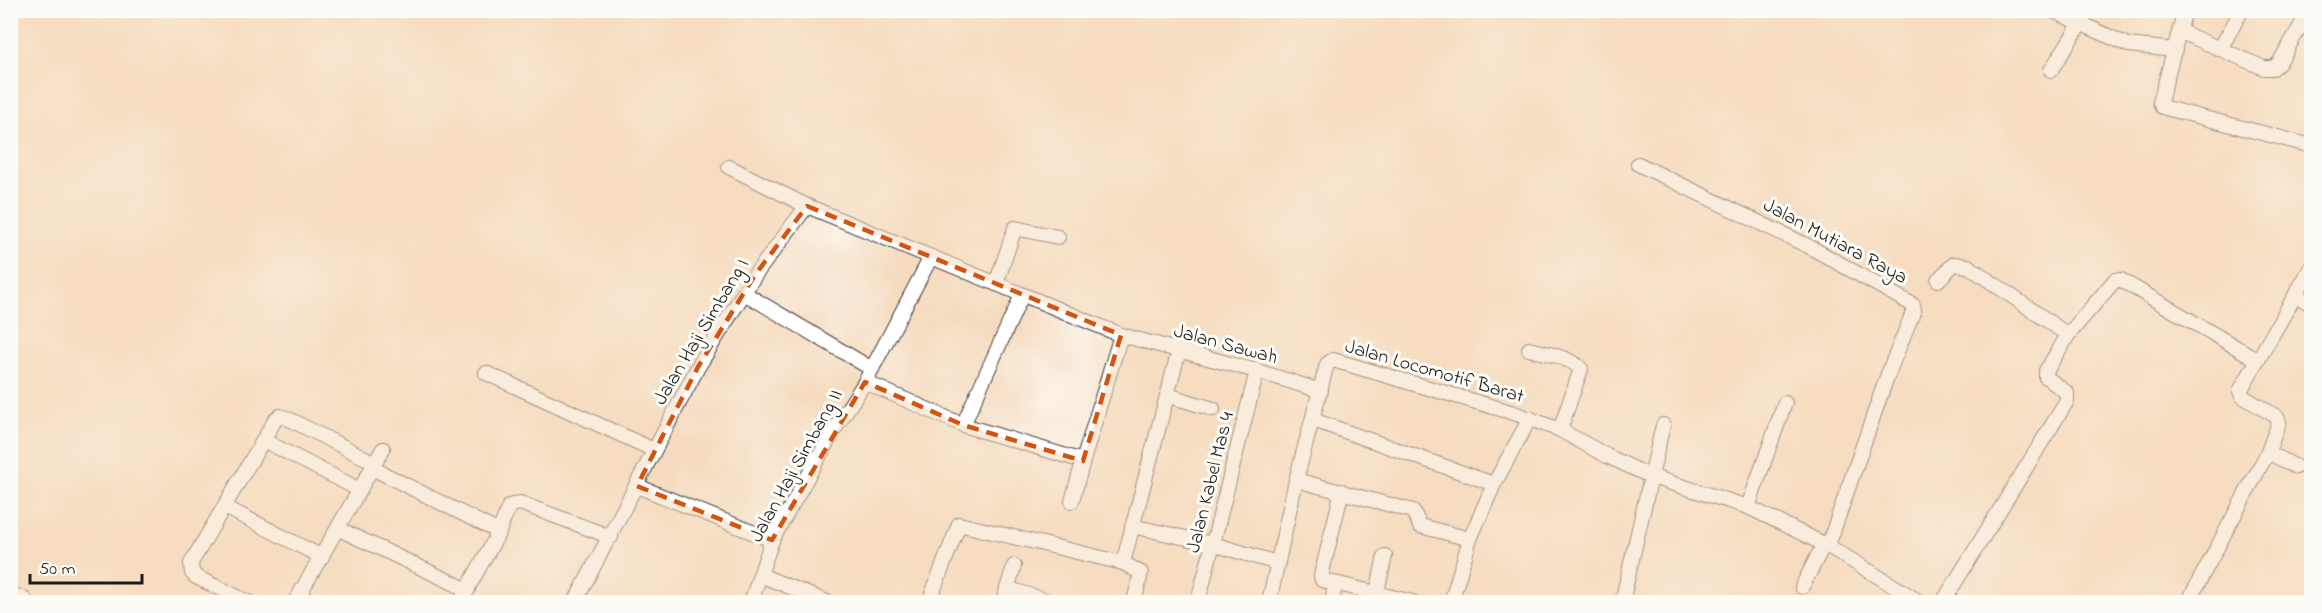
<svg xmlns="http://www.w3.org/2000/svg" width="2322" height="613" viewBox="0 0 2322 613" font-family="'Indie Flower',sans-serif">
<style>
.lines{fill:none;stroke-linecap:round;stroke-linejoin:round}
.street-casing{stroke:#3d3935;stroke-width:16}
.primary-casing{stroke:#3d3935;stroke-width:23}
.street{stroke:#fff;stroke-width:14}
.primary{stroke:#fff;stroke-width:21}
.marked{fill:none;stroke:#d4530e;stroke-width:4.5;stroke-dasharray:12 8;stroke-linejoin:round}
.labels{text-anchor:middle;stroke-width:6;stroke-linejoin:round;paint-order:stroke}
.street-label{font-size:20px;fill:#1c1c1c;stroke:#fdfcf7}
</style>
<rect width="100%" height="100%" fill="#fdfcf7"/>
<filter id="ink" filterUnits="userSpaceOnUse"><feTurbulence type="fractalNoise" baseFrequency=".0167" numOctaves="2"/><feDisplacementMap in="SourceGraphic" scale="12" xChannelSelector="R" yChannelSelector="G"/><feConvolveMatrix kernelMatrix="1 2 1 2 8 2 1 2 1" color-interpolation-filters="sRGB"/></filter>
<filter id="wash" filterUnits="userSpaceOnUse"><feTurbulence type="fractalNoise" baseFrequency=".008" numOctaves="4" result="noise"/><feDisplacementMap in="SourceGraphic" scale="24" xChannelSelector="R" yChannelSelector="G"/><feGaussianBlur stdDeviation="1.35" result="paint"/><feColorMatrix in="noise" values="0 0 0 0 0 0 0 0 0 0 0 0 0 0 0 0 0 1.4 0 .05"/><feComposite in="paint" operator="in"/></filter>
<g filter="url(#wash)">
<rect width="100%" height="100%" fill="#f5dcc0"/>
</g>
<g filter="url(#ink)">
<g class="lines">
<defs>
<g id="street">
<polyline points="2051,10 2128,45 2175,50"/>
<polyline points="2185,10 2160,102 2162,107 2312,146"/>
<polyline points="2181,32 2264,68 2273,68 2279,63 2310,10"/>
<polyline points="2220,49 2242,10"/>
<polyline points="2051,70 2081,23"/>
<polyline points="1638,164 1810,247 1913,305 1914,310 1888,374 1828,546"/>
<polyline points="729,167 807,206"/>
<polyline points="1938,280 1954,264 1968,266 2068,335"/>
<polyline points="996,284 1015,228 1058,237"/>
<polyline points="744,293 872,369"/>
<polyline points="2296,295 2312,305"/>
<path d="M1529,349C1543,353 1571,357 1581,369L1560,430"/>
<polyline points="486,373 654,450"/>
<polyline points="865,382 963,425 1083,461 1121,335"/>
<polyline points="1167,395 1213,409"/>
<polyline points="1313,420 1494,484"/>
<polyline points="963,425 1022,295"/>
<polyline points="263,440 360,490"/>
<polyline points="2268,452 2296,467"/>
<polyline points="372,468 499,532 460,602"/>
<polyline points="1296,480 1413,511 1420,526 1470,539"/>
<polyline points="637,486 772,540"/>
<polyline points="1342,491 1321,576 1322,580 1413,602"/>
<polyline points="1072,501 1083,461"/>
<polyline points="225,507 322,557"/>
<polyline points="1748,507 1785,403"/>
<polyline points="1132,526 1213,544 1277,563"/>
<polyline points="339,529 468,590"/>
<polyline points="499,532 509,506 520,503 611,537"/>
<polyline points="760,575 827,602"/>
<polyline points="1802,587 1824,544"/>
<polyline points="1007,588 1051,602"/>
<polyline points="1377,592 1385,556"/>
<polyline points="299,596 313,602"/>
<polyline points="248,602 196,577 192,573 191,563 275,420 280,416 289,419 375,463"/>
<polyline points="295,602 383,449"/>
<polyline points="575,602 698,367 755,275 807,206 1121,335 1257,371 1321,391"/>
<polyline points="751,602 772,540 834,430 865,382 931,257"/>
<polyline points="929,602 959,524 1123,563"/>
<polyline points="1003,602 1014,566"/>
<polyline points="1134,602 1141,573 1123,563 1179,350"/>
<polyline points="1198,602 1257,371"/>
<polyline points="1269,602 1296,480 1327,364 1333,360 1514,413 1560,430 1607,456 1652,477 1748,507 1828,546 1920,602"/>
<polyline points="1332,602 1335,585"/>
<polyline points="1451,602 1470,539 1494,484 1530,418"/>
<polyline points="1622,602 1663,425"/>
<polyline points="1943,602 2067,401 2067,393 2046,377 2046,371 2068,335 2115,280 2121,280 2258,360"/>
<polyline points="2188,602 2268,452 2279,422 2277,417 2242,396 2240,391 2312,266"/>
</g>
<polyline id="primary" points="10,597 22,602"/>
</defs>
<use href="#street" class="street-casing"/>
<use href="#primary" class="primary-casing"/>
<use href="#street" class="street"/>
<use href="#primary" class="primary"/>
</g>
</g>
<path d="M0 0H2322V613H0ZM807,206L1121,335L1083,461L963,425L865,382L772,540L637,486L698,367L755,275Z" fill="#f5dcc0" fill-opacity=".55" fill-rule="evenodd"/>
<path class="marked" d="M807,206L1121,335L1083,461L963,425L865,382L772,540L637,486L698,367L755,275Z"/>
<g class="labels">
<g class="street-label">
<text transform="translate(1836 240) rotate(28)" y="7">Jalan Mutiara Raya</text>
<text transform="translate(700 331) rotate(-59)" y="7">Jalan Haji Simbang I</text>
<text transform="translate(1226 343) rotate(15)" y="7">Jalan Sawah</text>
<text transform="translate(1435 370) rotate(16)" y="7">Jalan Locomotif Barat</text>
<text transform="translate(795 465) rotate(-61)" y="7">Jalan Haji Simbang II</text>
<text transform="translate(1209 482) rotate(-76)" y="7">Jalan Kabel Mas 4</text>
</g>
</g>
<rect width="2322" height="613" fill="none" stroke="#fdfcf7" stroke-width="36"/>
<path d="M30 574v9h112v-9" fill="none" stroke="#1c1c1c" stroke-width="3"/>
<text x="39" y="574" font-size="18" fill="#1c1c1c" stroke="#fdfcf7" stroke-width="4.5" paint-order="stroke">50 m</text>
</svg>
